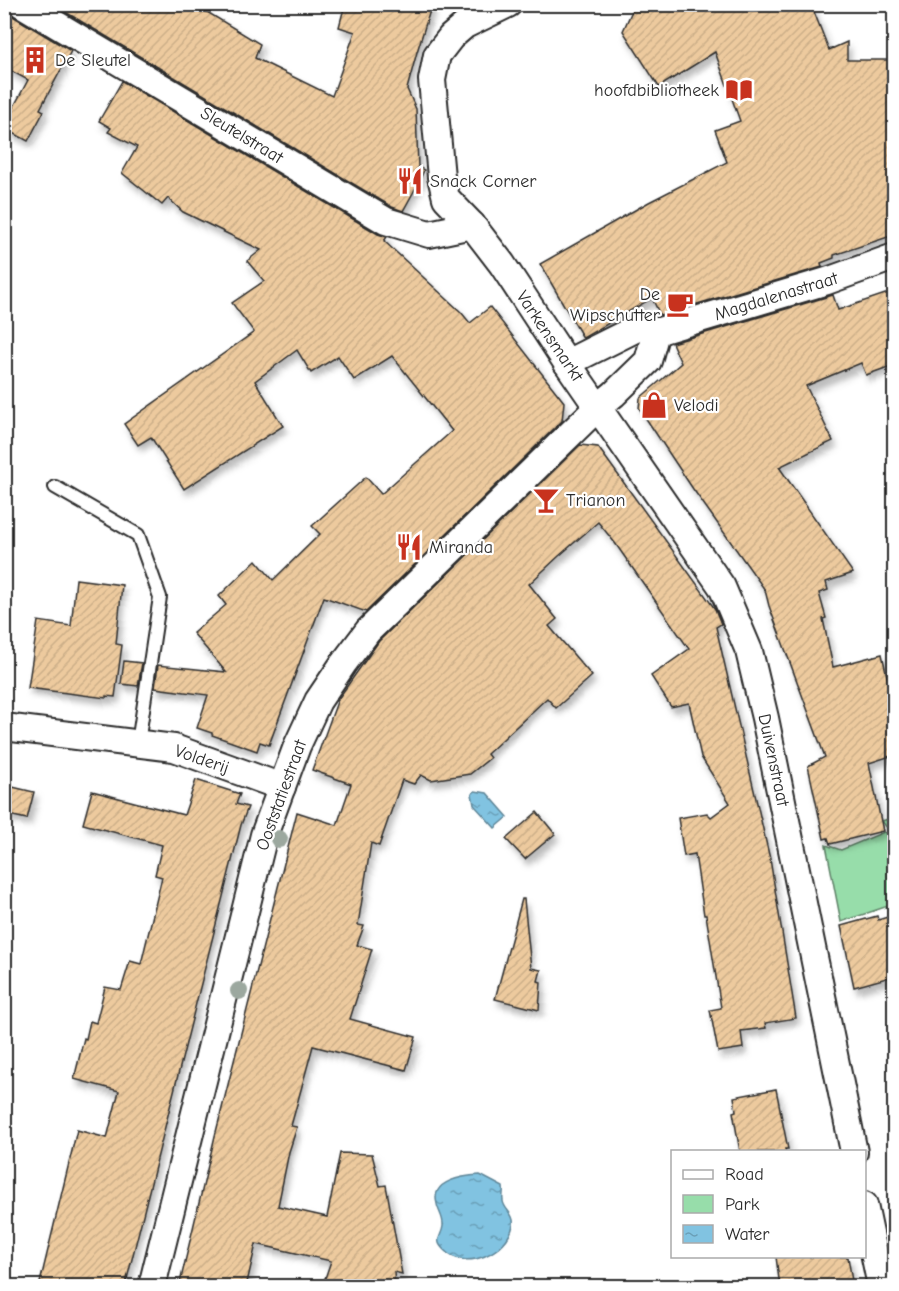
<svg xmlns="http://www.w3.org/2000/svg" width="899" height="1291" viewBox="0 0 899 1291" font-family="'Comic Neue',sans-serif">
<style>
.green{fill:#97ddaa;stroke:#61846a;stroke-width:1.5}
.water{fill:url(#water-ripples);stroke:#5f8698;stroke-width:1.5}
.building{fill:url(#building-hatch);stroke:#2b2b2b;stroke-width:1.5;filter:url(#shadow)}
.lines{fill:none;stroke-linecap:round;stroke-linejoin:round}
.lane-casing{stroke:#2b2b2b;stroke-width:16}
.street-casing{stroke:#2b2b2b;stroke-width:30}
.lane{stroke:#fff;stroke-width:12}
.street{stroke:#fff;stroke-width:26}
.tree{fill:#9ca89f}
.labels{text-anchor:middle;stroke-width:4.5;stroke-linejoin:round;paint-order:stroke}
.poi-label{font-size:18px;fill:#2b2b2b;stroke:#fff;text-anchor:start}
.street-label{font-size:18px;fill:#2b2b2b;stroke:#fff}
</style>
<defs>
<pattern id="water-ripples" width="26" height="14" patternUnits="userSpaceOnUse" patternTransform="scale(1.5)"><rect width="26" height="14" fill="#81c3e1"/><path d="M2 4q2-2 4 0t4 0M15 11q2-2 4 0t4 0" fill="none" stroke="#6a9fb7"/></pattern>
<pattern id="building-hatch" width="6" height="6" patternUnits="userSpaceOnUse" patternTransform="scale(1.5)"><rect width="6" height="6" fill="#edca9e"/><path d="M-1 1l2-2M0 6l6-6M5 7l2-2" fill="none" stroke="#cbae88"/></pattern>
<filter id="shadow"><feDropShadow dx="3.5" dy="6" stdDeviation="3" flood-color="#0004"/></filter>
</defs>
<rect width="100%" height="100%" fill="#fff"/>
<filter id="ink" filterUnits="userSpaceOnUse"><feTurbulence type="fractalNoise" baseFrequency=".0167" numOctaves="2"/><feDisplacementMap in="SourceGraphic" scale="12" xChannelSelector="R" yChannelSelector="G"/><feConvolveMatrix kernelMatrix="1 2 1 2 8 2 1 2 1" color-interpolation-filters="sRGB"/></filter>
<g filter="url(#ink)">
<polygon class="green" points="894,817 894,904 841,922 826,845 841,850 884,832 893,836 882,821"/>
<g class="water">
<polygon points="475,791 487,793 508,817 495,828 474,805 472,794"/>
<path d="M480,1175L503,1187C504,1192 502,1196 503,1201C504,1210 515,1214 513,1225C508,1252 465,1273 444,1250C433,1239 442,1237 443,1226C444,1218 438,1211 437,1204C430,1180 464,1176 480,1175Z"/>
</g>
<g class="building">
<polygon points="4,4 7,4 9,12 14,17 71,51 40,109 44,111 28,141 4,128 4,125 28,80 4,67"/>
<polygon points="52,4 194,4 260,44 255,58 332,96 355,32 339,27 345,4 432,4 417,52 407,89 416,109 418,167 424,170 419,182 403,211 392,207"/>
<polygon points="635,4 811,4 829,50 847,42 847,60 894,60 894,235 834,255 834,258 821,263 822,267 660,315 652,298 583,338 540,264 649,202 727,162 715,130 740,121 715,52 659,87 623,31"/>
<polygon points="122,81 378,234 387,237 384,241 461,312 470,323 490,307 564,402 562,421 366,612 324,597 269,745 260,742 257,751 212,735 212,733 197,728 208,695 155,688 158,665 226,672 193,633 226,605 219,596 256,560 273,580 320,534 312,526 366,477 381,494 452,431 392,356 354,380 338,356 311,373 297,350 255,381 283,426 184,489 151,437 138,445 124,424 254,332 232,303 264,281 247,261 261,250 183,212 168,198 162,205 122,173 137,147 108,132 111,128 99,121"/>
<polygon points="894,291 894,365 866,375 861,363 806,386 833,441 779,467 853,573 826,582 828,590 819,593 826,618 823,619 833,667 882,654 894,707 894,755 869,763 883,831 830,844 828,838 824,839 808,766 825,757 769,606 765,590 693,489 639,408 640,398 681,363 672,343 833,295 838,310"/>
<polygon points="580,445 598,447 715,609 721,624 716,627 770,859 796,1018 765,1023 766,1028 741,1031 743,1048 718,1052 710,1010 721,1008 706,915 704,915 695,854 684,856 678,818 707,813 711,817 730,803 701,757 689,703 671,707 651,676 689,649 615,543 598,522 559,556 529,584 557,619 549,626 592,676 556,708 547,698 487,754 490,758 470,774 431,780 421,775 414,784 402,780 379,846 371,843 358,925 364,926 357,945 372,949 350,1019 416,1037 406,1070 313,1046 291,1126 297,1127 289,1152 278,1206 327,1217 340,1153 372,1154 380,1186 386,1185 402,1274 394,1272 395,1287 322,1287 331,1261 256,1244 246,1287 179,1287 215,1136 297,812 337,825 351,784 312,770 338,699 379,641"/>
<polygon points="76,579 122,585 116,644 122,645 115,697 106,696 106,698 28,688 38,621 71,626"/>
<polygon points="124,661 142,663 138,686 121,684"/>
<polygon points="196,780 240,794 236,804 248,807 241,825 181,1063 125,1287 39,1287 77,1130 107,1138 119,1091 74,1079 84,1038 86,1039 90,1021 96,1023 105,987 121,990 130,961 141,964 162,877 155,875 162,845 83,824 92,791 184,815"/>
<polygon points="4,785 34,792 27,819 4,814"/>
<polygon points="537,812 555,834 525,859 506,839"/>
<polygon points="522,899 524,899 531,968 541,970 538,981 541,982 539,1010 495,999"/>
<polygon points="894,915 894,976 854,987 841,926 877,916 878,920"/>
<polygon points="776,1089 788,1149 785,1149 786,1152 740,1152 733,1112 736,1111 734,1097"/>
<polygon points="776,1257 848,1257 853,1287 780,1287"/>
</g>
<g class="lines">
<defs>
<polyline id="lane" points="55,487 138,535 160,597 138,743"/>
<g id="street">
<polyline points="22,4 386,221 429,234 472,225"/>
<polyline points="508,4 465,25 451,37 437,55 432,80 441,177 446,198 472,225 502,264 567,363 722,587 749,651 765,718 854,1152"/>
<polyline points="567,363 641,326 656,332 827,281 894,257"/>
<polyline points="4,727 174,748 282,787"/>
<polyline points="864,1205 881,1286"/>
<polyline points="152,1286 264,835 297,746 318,701 343,664 368,631 598,407 614,394 648,361 656,332"/>
</g>
</defs>
<use href="#lane" class="lane-casing"/>
<use href="#street" class="street-casing"/>
<use href="#lane" class="lane"/>
<use href="#street" class="street"/>
</g>
<g class="tree">
<circle cx="279" cy="839" r="9"/>
<circle cx="239" cy="991" r="9"/>
</g>
</g>
<defs>
<symbol id="building-bare" viewBox="-9 -9 18 18"><path d="M-4-6H4V6H1V3H-1V6H-4ZM-2.5-4.3h1.7v1.8h-1.7ZM.8-4.3h1.7v1.8H.8ZM-2.5-1h1.7V.8h-1.7ZM.8-1h1.7V.8H.8Z" fill="#c8321e" stroke="#fff" stroke-width="2.5" paint-order="stroke"/></symbol>
<symbol id="library-bare" viewBox="-9 -9 18 18"><path d="M-6-4Q-3-5.5-.7-3.5V5Q-3 3-6 4ZM6-4Q3-5.5 .7-3.5V5Q3 3 6 4Z" fill="#c8321e" stroke="#fff" stroke-width="2.5" paint-order="stroke"/></symbol>
<symbol id="restaurant-bare" viewBox="-9 -9 18 18"><path d="M-5-6h1v4h1v-4h1v4h1v-4h1v5L-1.5 .5V6h-2V.5L-5-1ZM5-6V6H3V1.5H1.5Q1.5-4 5-6Z" fill="#c8321e" stroke="#fff" stroke-width="2.5" paint-order="stroke"/></symbol>
<symbol id="cafe-bare" viewBox="-9 -9 18 18"><path d="M-5.5-4.5H6V0H3Q3 3.5 0 3.5H-2.5Q-5.5 3.5-5.5 0ZM3-3.2v2h1.7v-2ZM-6 4.5H4V6H-6Z" fill="#c8321e" stroke="#fff" stroke-width="2.5" paint-order="stroke"/></symbol>
<symbol id="shop-bare" viewBox="-9 -9 18 18"><path d="M-5-2.5h2.3a2.7 3.5 0 0 1 5.4 0H5L5.5 6h-11ZM-1.5-2.5h3a1.5 2.3 0 0 0-3 0Z" fill="#c8321e" stroke="#fff" stroke-width="2.5" paint-order="stroke"/></symbol>
<symbol id="bar-bare" viewBox="-9 -9 18 18"><path d="M-6-5H6L.8 .8V4.5H3.5V6h-7V4.5H-.8V.8Z" fill="#c8321e" stroke="#fff" stroke-width="2.5" paint-order="stroke"/></symbol>
</defs>
<g fill-rule="evenodd">
<use href="#building-bare" x="16" y="41" width="38" height="38"/>
<use href="#library-bare" x="720" y="71" width="38" height="38"/>
<use href="#restaurant-bare" x="391" y="162" width="38" height="38"/>
<use href="#cafe-bare" x="661" y="285" width="38" height="38"/>
<use href="#shop-bare" x="635" y="386" width="38" height="38"/>
<use href="#bar-bare" x="527" y="481" width="38" height="38"/>
<use href="#restaurant-bare" x="390" y="528" width="38" height="38"/>
</g>
<g class="labels">
<g class="poi-label">
<text x="55" y="66">De Sleutel</text>
<text x="719" y="96" text-anchor="end">hoofdbibliotheek</text>
<text x="430" y="187">Snack Corner</text>
<text x="660" y="300" text-anchor="end">De<tspan x="660" dy="21">Wipschutter</tspan></text>
<text x="674" y="411">Velodi</text>
<text x="566" y="506">Trianon</text>
<text x="429" y="553">Miranda</text>
</g>
<g class="street-label">
<text transform="translate(242 135) rotate(31)" y="6">Sleutelstraat</text>
<text transform="translate(776 296) rotate(-17)" y="6">Magdalenastraat</text>
<text transform="translate(550 336) rotate(56)" y="6">Varkensmarkt</text>
<text transform="translate(202 759) rotate(19)" y="6">Volderij</text>
<text transform="translate(774 760) rotate(78)" y="6">Duivenstraat</text>
<text transform="translate(281 795) rotate(-70)" y="6">Ooststatiestraat</text>
</g>
</g>
<rect width="899" height="1291" fill="none" stroke="#fff" stroke-width="24"/>
<rect x="12" y="12" width="875" height="1267" fill="none" stroke="#2b2b2b" stroke-width="2" filter="url(#ink)"/>
<rect x="671" y="1150" width="195" height="108" fill="#ffffff" stroke="#aaaaaa" stroke-width="1.5"/>
<rect x="683" y="1170" width="30" height="9" fill="#ffffff" stroke="#aaaaaa" stroke-width="1.5"/>
<text x="725" y="1180" font-size="18" fill="#2b2b2b">Road</text>
<rect x="683" y="1195" width="30" height="18" fill="#97ddaa" stroke="#aaaaaa" stroke-width="1.5"/>
<text x="725" y="1210" font-size="18" fill="#2b2b2b">Park</text>
<rect x="683" y="1225" width="30" height="18" fill="url(#water-ripples)" stroke="#aaaaaa" stroke-width="1.5"/>
<text x="725" y="1240" font-size="18" fill="#2b2b2b">Water</text>
</svg>
